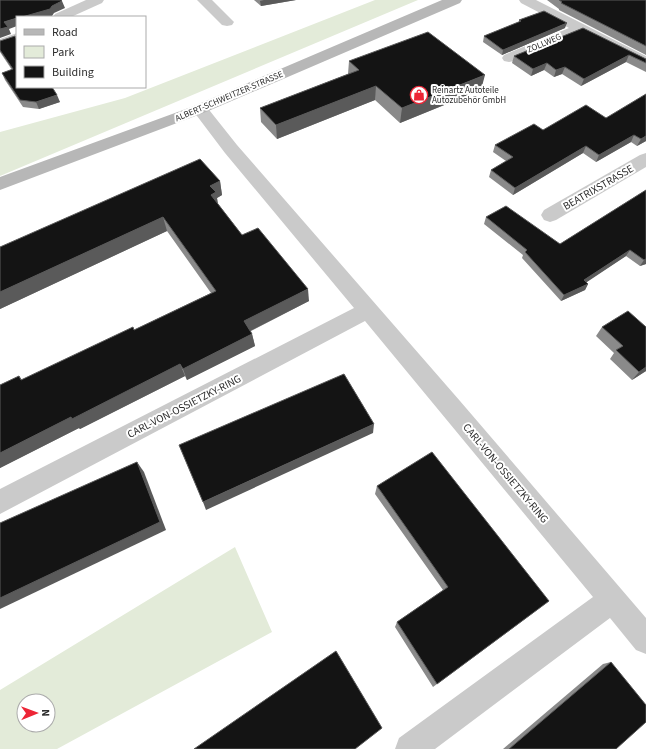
<svg xmlns="http://www.w3.org/2000/svg" width="646" height="749" viewBox="0 0 646 749" font-family="'Source Sans 3',sans-serif">
<style>
.green{fill:#e3ebd9;fill-rule:evenodd}
.lines{fill:none;stroke-linecap:round;stroke-linejoin:round}
.street{fill:#cacaca;fill-rule:evenodd}
.secondary{fill:#b7b7b7;fill-rule:evenodd}
.wall{fill:#8a8a8a}
.shaded-wall{fill:#5a5a5a}
.building{fill:#141414;stroke:#5a5a5a}
.labels{text-anchor:middle;stroke-width:4;stroke-linejoin:round;paint-order:stroke}
.far-street-label{font-size:9px;fill:#2d2d2d;stroke:#fff}
.far-poi-label{font-size:9px;fill:#2d2d2d;stroke:#fff;text-anchor:start}
.street-label{font-size:11px;fill:#2d2d2d;stroke:#fff}
</style>
<rect width="100%" height="100%" fill="#fff"/>
<g class="green">
<polygon points="375,0 418,0 0,176 0,132 125,98"/>
<path d="M235,547L272,632L57,749H0V690ZM24,701H48V725H24Z"/>
</g>
<g class="lines">
<g class="street">
<polygon points="86,0 104,0 102,3 71,17 53,17 55,14"/>
<polygon points="197,0 212,0 234,22 232,25 227,26 222,25"/>
<polygon points="519,0 536,0 646,56 646,66 580,33 514,61 509,62 504,61 502,58 504,55 569,28 521,3"/>
<polygon points="17,33 17,42 0,48 0,39"/>
<polygon points="200,104 206,106 237,145 460,401 646,618 646,654 636,650 610,618 435,749 395,749 399,738 593,597 365,321 0,514 0,489 354,308 225,153 194,112 192,109 194,106"/>
<polygon points="646,153 646,167 556,220 550,222 544,220 541,215 544,210 640,155"/>
</g>
<polygon class="secondary" points="442,0 462,0 460,3 206,112 0,190 0,177 194,106"/>
</g>
<g class="wall">
<polygon points="254,0 296,0 261,6"/>
<polygon points="547,0 646,0 646,55 559,10 559,9"/>
<polygon points="519,20 565,28 502,55 483,42 484,36 519,22"/>
<polygon points="583,28 646,59 646,72 626,62 581,86 562,74 554,77 544,70 531,76 512,63 514,56"/>
<polygon points="0,41 60,102 39,109 23,107 5,80 2,73 12,70 0,52"/>
<polygon points="349,61 481,90 400,123 375,100 277,139 261,122 260,108 348,74"/>
<polygon points="606,118 646,141 637,146 631,142 596,162 583,153 513,195 489,177 491,170 506,161 493,152 495,145 543,130"/>
<polygon points="220,181 222,195 217,198 218,204 242,235 309,301 251,331 252,334 255,346 187,380 185,376 80,429 79,428 0,468 0,385 19,376 22,380 134,330 211,293 167,231 0,309 0,247"/>
<polygon points="646,190 646,264 640,266 626,256 586,282 588,284 585,290 561,301 522,258 523,255 484,224 486,217 560,244"/>
<polygon points="602,327 646,327 646,371 632,380 610,359 614,353 596,336"/>
<polygon points="377,486 549,601 437,684 433,687 395,627 397,622 443,590 375,494"/>
<polygon points="611,662 616,749 503,749 603,664"/>
</g>
<g class="shaded-wall">
<polygon points="264,0 296,0 261,6 260,1"/>
<polygon points="62,1 65,8 54,13 52,16 47,17 22,17"/>
<polygon points="17,18 17,26 9,29 11,34 0,38 0,29 4,22"/>
<polygon points="567,23 565,28 502,55 503,50"/>
<polygon points="629,55 626,62 581,86 584,79"/>
<polygon points="547,63 544,70 531,76 533,69"/>
<polygon points="565,67 562,74 554,77 556,70"/>
<polygon points="485,75 481,90 400,123 402,108"/>
<polygon points="376,86 375,100 277,139 276,125"/>
<polygon points="57,95 60,102 39,109 36,102"/>
<polygon points="634,135 631,142 596,162 599,155"/>
<polygon points="646,136 646,141 637,146 641,139"/>
<polygon points="586,146 583,153 513,195 515,188"/>
<polygon points="220,181 222,195 217,198 218,206 214,208 210,186"/>
<polygon points="163,217 167,231 0,309 0,292"/>
<polygon points="630,250 626,256 581,286 584,280"/>
<polygon points="646,259 646,264 640,266 644,260"/>
<polygon points="588,284 585,290 561,301 564,295"/>
<polygon points="308,289 309,301 246,333 244,321"/>
<polygon points="252,334 255,346 187,380 183,369"/>
<polygon points="180,364 185,376 80,429 79,428 0,468 0,453 71,417"/>
<polygon points="646,367 646,371 632,380 639,372"/>
<polygon points="374,424 373,433 206,510 203,502"/>
<polygon points="137,462 144,472 166,530 0,609 0,598"/>
</g>
<g class="building">
<polygon points="0,0 61,0 62,1 52,6 50,9 22,17 17,17 17,18 4,22 8,27 0,29"/>
<polygon points="559,0 646,0 646,46 561,3 562,2"/>
<polygon points="544,11 567,23 503,50 484,36 521,21 519,20"/>
<polygon points="583,28 646,59 646,63 629,55 584,79 565,67 556,70 547,63 533,69 514,56"/>
<polygon points="428,32 485,75 402,108 376,86 276,125 260,108 359,70 349,61"/>
<polygon points="15,36 17,40 17,87 52,87 57,95 36,102 20,100 2,73 13,69 0,50 0,41"/>
<polygon points="646,94 646,136 641,139 634,135 599,155 586,146 515,188 491,170 513,157 495,145 534,124 543,130 586,105 606,118"/>
<polygon points="200,159 220,181 210,186 216,192 211,195 242,235 258,228 308,289 244,321 252,334 183,369 180,364 72,419 71,417 0,453 0,385 19,376 21,380 133,327 134,330 216,291 163,217 0,292 0,247"/>
<polygon points="646,190 646,259 644,260 630,250 584,280 588,284 564,295 525,252 527,250 486,217 506,206 560,244"/>
<polygon points="628,311 646,327 646,367 639,372 616,350 623,346 602,327"/>
<polygon points="344,374 374,424 203,502 179,445"/>
<polygon points="432,452 549,601 437,684 397,622 448,587 377,486"/>
<polygon points="137,462 160,522 0,598 0,523"/>
<polygon points="336,651 382,728 355,749 194,749"/>
<polygon points="611,662 646,705 646,722 616,749 509,749"/>
</g>
<defs>
<symbol id="shop-ring" viewBox="-11 -11 22 22"><circle r="9.5" fill="#fff" stroke="#ed2536" stroke-width="1.5"/><path d="M-5-2.5h2.3a2.7 3.5 0 0 1 5.4 0H5L5.5 6h-11ZM-1.5-2.5h3a1.5 2.3 0 0 0-3 0Z" fill="#ed2536"/></symbol>
</defs>
<g fill-rule="evenodd">
<use href="#shop-ring" x="409" y="85" width="20" height="20"/>
</g>
<g class="labels">
<g class="far-street-label">
<text transform="translate(544 43) rotate(-23)" y="3">ZOLLWEG</text>
<text transform="translate(229 96) rotate(-23)" y="3">ALBERT-SCHWEITZER-STRASSE</text>
</g>
<g class="far-poi-label">
<text x="432" y="93">Reinartz Autoteile<tspan x="432" dy="10">Autozubehör GmbH</tspan></text>
</g>
<g class="street-label">
<text transform="translate(598 187) rotate(-30)" y="4">BEATRIXSTRASSE</text>
<text transform="translate(184 406) rotate(-27)" y="4">CARL-VON-OSSIETZKY-RING</text>
<text transform="translate(506 473) rotate(50)" y="4">CARL-VON-OSSIETZKY-RING</text>
</g>
</g>
<rect x="16" y="16" width="130" height="72" fill="#ffffff" stroke="#ababab"/>
<rect x="24" y="29" width="20" height="6" fill="#b7b7b7" stroke="#ababab"/>
<text x="52" y="36" font-size="12" fill="#2d2d2d">Road</text>
<rect x="24" y="46" width="20" height="12" fill="#e3ebd9" stroke="#ababab"/>
<text x="52" y="56" font-size="12" fill="#2d2d2d">Park</text>
<rect x="24" y="66" width="20" height="12" fill="#141414" stroke="#ababab"/>
<text x="52" y="76" font-size="12" fill="#2d2d2d">Building</text>
<g transform="translate(36 713) rotate(89)"><circle r="19" fill="#ffffff" stroke="#ababab"/>
<path d="M0-3L7 15L0 10L-7 15Z" fill="#ed2536"/>
<text y="-6" font-size="11" font-weight="bold" text-anchor="middle" fill="#2d2d2d">N</text>
</g>
</svg>
